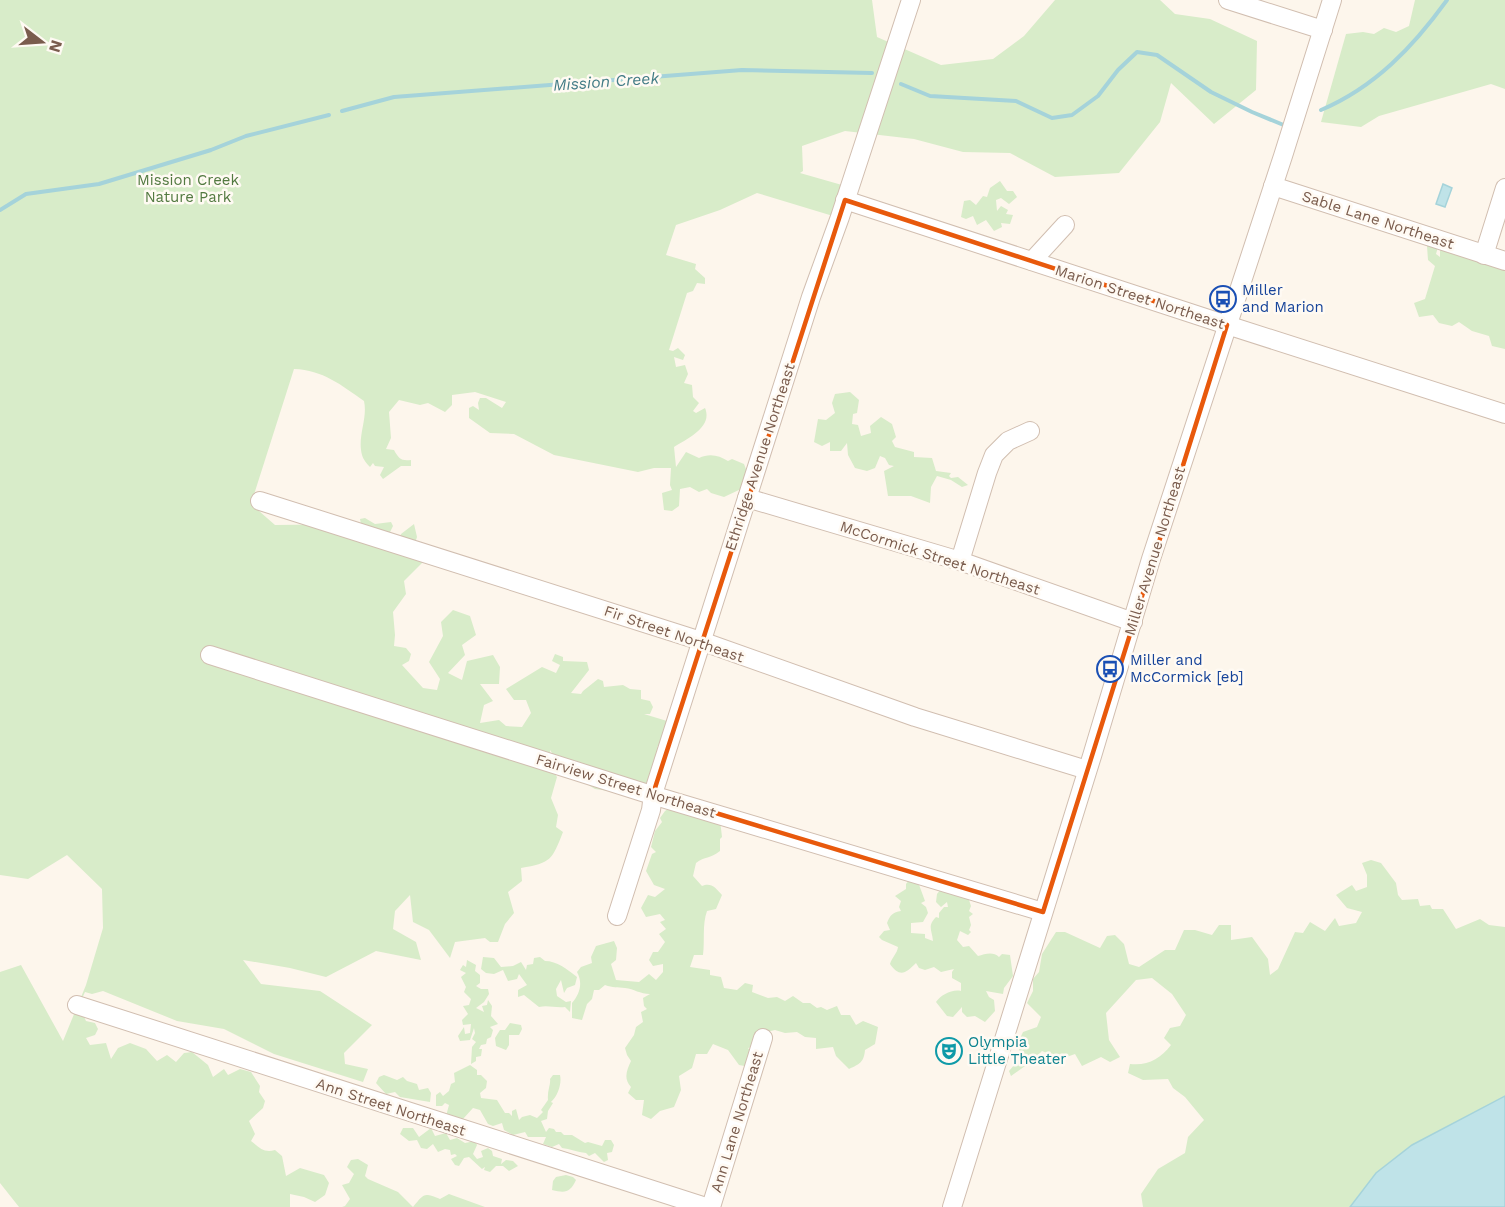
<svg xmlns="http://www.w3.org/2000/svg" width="1505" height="1207" viewBox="0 0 1505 1207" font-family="'Work Sans',sans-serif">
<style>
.green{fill:#d8ecc9}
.water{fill:#bfe3e8;stroke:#a5d3da;stroke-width:1.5}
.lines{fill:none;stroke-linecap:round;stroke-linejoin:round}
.stream{stroke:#a5d3da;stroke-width:4}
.minor-casing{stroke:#d1beb0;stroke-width:20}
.minor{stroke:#fff;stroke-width:18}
.marked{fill:none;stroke:#e8590c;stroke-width:4.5;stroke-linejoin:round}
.labels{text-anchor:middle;stroke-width:5;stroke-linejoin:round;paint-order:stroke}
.park-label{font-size:15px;fill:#537a41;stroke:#fffaf3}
.street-label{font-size:15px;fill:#7a5c4d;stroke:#fffaf3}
.transit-label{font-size:15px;fill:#164399;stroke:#fffaf3;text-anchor:start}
.culture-label{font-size:15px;fill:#0d838f;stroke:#fffaf3;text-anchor:start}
.water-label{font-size:16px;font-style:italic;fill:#437c86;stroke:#fffaf3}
</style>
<rect width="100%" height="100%" fill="#fdf6ec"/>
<g class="green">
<path d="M0,0H872L877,37L941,65L993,59L1024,36L1055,0H1160L1175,14L1210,19L1257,41L1256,90L1214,124L1171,83L1160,122L1119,173L1055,177L1010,153L963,152L914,139L845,131L802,146L803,171L800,173L842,185L833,216L757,193L720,210L676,225L666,255L696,264L695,269L705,278V284L697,283L693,291L687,293L669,350L673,351L678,348L685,355L683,360L674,357L676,367L685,365L688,374L684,383L692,385L693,397L699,403L693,411L696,413L705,408C713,427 688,438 674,447L676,467L686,452L699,458C709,453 719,455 728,461L732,459L744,464L749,477L741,489L724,497L711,493L707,489L699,492L690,487L680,489L679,506L672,511L664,510L662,493L672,490L670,485L671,468H654L638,472L554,455L514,434L490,433L469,418V408L473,406L479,410L478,403L480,398H486L502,408L506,402L475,392L452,395V405L445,412L428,403L420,405L399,400L389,412L391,438L386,449L394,450C399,459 401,461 411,460V466H401L383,479L380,475L384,467L375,466L373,463L370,467C367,464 363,459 362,455C357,436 368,419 364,401C341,385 323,370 294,369L251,504L275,525L361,524L360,519L365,518L375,524L391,522L393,526L390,532L387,534L398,543L401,534L414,524L417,537L415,543L423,562L404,581L406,594L393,612L395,635L394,646L406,648L411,654L409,661L402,665L423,688L437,690L440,679L429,662L443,636L441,622L453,610L470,616L476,635L462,645L465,655L448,673L462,680L467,661L493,655L500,667L499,684H480L493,701L484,705L480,723L499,720L506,726L522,727L531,713L526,700H514L506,689L542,667L556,673L560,665L552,661L555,654L563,657V661L587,662L589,670L571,693L581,694L583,691L598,679L603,681L604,687L623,685L630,689L641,690V699L650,701L653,707L650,714H644L667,721L665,749L657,746L663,752L650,784L616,792L595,789L563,770L550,750L551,768L557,777L551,798L558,815L556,827L563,832C552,860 551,863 521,868L522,881L508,892L514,913L505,924L498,942H490L485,938L455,942L450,958L429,930L413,922L410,895L395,911L393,929L416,942L421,960L376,951L326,977L290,968L243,960L261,984L320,991L372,1025L344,1053L345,1064L368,1069L363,1082L274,1054L224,1029L177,1021L103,991L92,994L85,992L79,1005L86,1021L95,1023L98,1029L95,1035L86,1038L90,1045L106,1043L111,1059L118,1048L130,1043L146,1049L157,1061L167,1055L176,1062L184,1053L192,1052L208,1065L213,1077L224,1069L228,1075L240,1069L251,1072L260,1086L259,1092L265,1101L263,1108L249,1121L255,1134L251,1141C260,1148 264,1153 275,1150L282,1156L286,1176L300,1168L324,1175L329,1183L325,1195L315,1202L304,1197L290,1194V1207H19L0,1183V972L21,965L63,1041L86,985L103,928L102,889L67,855L28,879L0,875Z"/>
<polygon points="1415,0 1505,0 1505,89 1491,84 1379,116 1361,127 1321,122 1346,34 1363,32 1374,34 1384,28 1396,32 1409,26"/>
<polygon points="1000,181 1007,191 1013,191 1017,197 1009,204 1001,198 996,200 997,211 1001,206 1008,210 1006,214 1013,215 1010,224 1001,223 1002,227 994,231 986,220 977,225 973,216 966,219 961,217 964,201 970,200 976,205 983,196 987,197 990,188"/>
<polygon points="1434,243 1438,247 1436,254 1440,257 1440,248 1505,268 1505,349 1492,346 1489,336 1472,331 1459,322 1452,326 1439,323 1433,315 1419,317 1414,303 1425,299 1435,266 1428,260 1427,246"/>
<polygon points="850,392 859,400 857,413 853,414 852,424 858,425 861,436 871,433 870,426 881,417 892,424 896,437 892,441 895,447 914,452 914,457 932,458 936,471 951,473 949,476 951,478 958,477 968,485 962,487 951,480 937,476 931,487 930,503 911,496 888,496 884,471 894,466 889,465 885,458 880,456 875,468 867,471 855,468 848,455 847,443 841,451 830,451 830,442 822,446 814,442 818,419 826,420 835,413 832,403 835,394"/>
<path d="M672,806L679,813L686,811L720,820L722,837L720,839V851C710,859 705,856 696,863L693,876L702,886C711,882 716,888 722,895L716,909L707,911C702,925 705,940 703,955H694L690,967L710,970V975L721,977L724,988L737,990L745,983L753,985L752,992L768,998L777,997L785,1001L793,996L803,1003H810L817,1008L821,1007L827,1010L837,1006L841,1015H850L856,1025L863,1021L878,1027L875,1044L865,1050C864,1062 860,1064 849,1069L836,1056L833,1047L816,1049V1038L805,1037L797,1032L785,1033L775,1030L762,1033L760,1045L748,1048L756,1057L750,1067L739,1065L728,1050L713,1044L707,1054H696L692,1068L679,1076L681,1090L674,1107L660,1111L651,1119L642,1115L644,1100H636L628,1093L631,1087C623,1078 627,1070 631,1061L627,1055L625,1048L634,1035L636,1027L643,1022L641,1012L647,1009L644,1006L643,998L650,994C640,994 634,989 625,988C617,987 613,988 605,985L599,990H594L592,999L587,1004L582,1020L572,1018V1003C580,994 583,983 577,972L581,967L592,963L591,957L596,946L614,941L617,948L616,960L611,964L616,980L639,982L649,974L656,980L663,972V964L653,966L649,960L653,952H658L665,942L659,934L666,929L660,922L665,920L660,914L646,917L641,908L648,895L655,897L665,889L654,885L646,871L652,854L656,852L651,847L655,831L662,822L660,818L665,811Z"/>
<path d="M1371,860L1381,863L1396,883L1398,895L1402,900L1418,899L1420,906L1430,905L1432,909H1443L1456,929L1480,919L1489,925L1505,927V1096L1412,1145L1376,1173L1350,1207H1143L1141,1194L1158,1169L1185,1153L1188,1137L1204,1120L1185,1097L1173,1088L1168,1079L1143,1080L1128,1073L1130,1064C1148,1066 1160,1059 1171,1045L1164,1038L1170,1028L1180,1026L1186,1015L1172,994L1152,978L1136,980L1106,1013L1109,1040L1120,1057L1110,1062L1101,1057L1082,1066L1075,1054L1061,1059L1042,1051L1032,1061L1011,1076L1009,1071L1022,1056L1017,1045L1023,1032L1037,1027L1041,1017L1027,1003L1033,991V979L1039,972L1042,954L1056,932H1065L1100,948L1107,936L1115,935L1124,944L1129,964L1139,967L1165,950H1175L1184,930H1195L1212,935L1219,925H1231V940L1252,937L1268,959L1270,975L1278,969L1295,932L1303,933L1310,922L1325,931L1335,918L1339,926L1356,923L1362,912L1347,908L1336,895L1352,885L1356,891L1367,887V875L1362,863Z"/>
<path d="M910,879L918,882L925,901L921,903L926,907L928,913L923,922L911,923V933L925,934V938L933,941C932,930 927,926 936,917L939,918V913L944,907H948L947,902L941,907L936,902L937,894L941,889L968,897L971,906L969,911L973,914L969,917L971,925L969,930L971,932L968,935L960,931L957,940L963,947L969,946L978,956C985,954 993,951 999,957L1002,954L1010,955L1013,976L1004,988L1003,994L986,991L989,997L994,1000L995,1011L985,1022L975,1016L967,1017L962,1012V1007L953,1017L947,1016L936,1002C941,995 952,989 961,991V983L952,978V972L954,969L941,972L934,967L925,970L919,968L916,963C906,973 900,978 890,964C892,957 897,954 898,947L882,940L879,937L884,931L890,930L887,923C890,915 893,912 901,911L899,907L901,901L895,896L906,889V884Z"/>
<path d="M483,957L494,958L501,967L513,966L521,962L526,970L527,965L533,964L534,958L540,957L545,961C557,961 567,969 577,977L575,985L567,988L564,993L561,980L556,989L557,996L566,1002L571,1001L570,1012L565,1007C555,1008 548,1005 539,1007L524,995L518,997V990L527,985L519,974L517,979L508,981L503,970L494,974L486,973L481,969Z"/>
<polygon points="467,960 476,965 475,971 480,975 480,983 476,986 481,989 488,989 489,994 484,1002 476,1008 484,1012 482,1006 487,1005 488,1000 492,1006 491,1016 498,1024 490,1027 493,1030 491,1037 487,1039 486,1044 481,1045 479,1049 482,1049 481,1056 476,1057 476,1061 471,1064 472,1047 476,1042 472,1039 475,1033 474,1028 470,1040 460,1041 458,1036 464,1027 465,1034 470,1033 471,1024 463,1025 462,1020 468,1014 463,1006 469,1005 471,999 464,992 466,987 461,977 466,973 460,970 463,965 466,967"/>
<polygon points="510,1023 521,1025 522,1029 519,1035 509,1035 509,1045 506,1050 496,1046 495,1038 500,1030 505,1030"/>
<path d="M470,1065L477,1070V1075H481L487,1081L486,1088L480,1093L481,1098L497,1100L505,1113H509L512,1116V1111L516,1109L519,1120L522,1117L530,1115L537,1118L543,1112L541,1110L548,1100C547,1091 551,1084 550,1079L553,1075H560C562,1083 558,1096 551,1102L553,1103L548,1111L547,1119L541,1121L546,1132L549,1128L554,1129L556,1132H561L564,1135H572L585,1143L588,1142L602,1146L605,1140H611L614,1145L612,1152L607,1153L608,1160L604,1162L595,1153L589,1156L586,1153C577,1152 570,1149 562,1148L559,1144L552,1147L543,1144L546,1137H528L525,1132L513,1135L504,1130L502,1123L493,1126L488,1124L480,1110L473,1108L463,1119L457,1121L446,1116L449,1105L445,1103L442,1106H436V1095L440,1092L443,1096L449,1091L451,1084L455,1082L454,1073Z"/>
<polygon points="384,1075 397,1080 403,1077 407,1081 417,1084 419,1090 428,1088 431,1093 430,1102 400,1097 395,1092 386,1094 376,1083 379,1077"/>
<polygon points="403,1128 413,1128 419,1137 431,1128 435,1136 446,1133 450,1140 457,1138 465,1143 475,1141 477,1145 473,1154 477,1159 483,1157 481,1151 488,1148 492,1151 493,1156 502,1159 501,1164 506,1160 513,1161 518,1166 509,1171 503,1166 496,1166 490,1172 484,1170 485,1167 482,1169 469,1157 464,1158 459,1166 455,1165 451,1159 457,1156 455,1154 451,1155 450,1150 445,1149 438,1152 433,1144 427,1149 421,1148 417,1140 409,1141 400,1134"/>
<path d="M358,1159L368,1165L365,1176L368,1179L398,1192L413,1207C424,1194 423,1192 440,1199L449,1194L485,1207H342L345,1206L350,1199L342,1185L349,1183L354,1174L347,1167L351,1160Z"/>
<path d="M566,1175L573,1177L576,1180C570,1193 565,1193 552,1190L553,1181L556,1177Z"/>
</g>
<g class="water">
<polygon points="1443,184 1452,188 1445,207 1436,204"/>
<polygon points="1505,1096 1505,1207 1350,1207 1376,1173 1412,1145"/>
</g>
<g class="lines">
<g class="stream">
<polyline points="901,84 930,96 1016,101 1052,118 1072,115 1098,96 1118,70 1137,52 1157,55 1211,92 1252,112 1286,126"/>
<path d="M1321,110C1375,87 1413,47 1447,0"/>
<polyline points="342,111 394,97 742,70 872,73"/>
<polyline points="0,210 26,194 99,184 211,150 246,136 329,115"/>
</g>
<defs>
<g id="minor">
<polyline points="1228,0 1323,30"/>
<polyline points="1273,186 1505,261"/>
<polyline points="845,200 1227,325 1505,414"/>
<polyline points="1484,255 1505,188"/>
<polyline points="1032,261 1065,225"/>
<polyline points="747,498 960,561 1133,622"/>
<polyline points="260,501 701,641 915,717 1087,770"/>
<polyline points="960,561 987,473 994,455 1008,441 1030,431"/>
<polyline points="210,655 642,792 1043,912"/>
<polyline points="617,916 651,810 653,794 811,297 840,217 911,0"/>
<polyline points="77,1005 706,1207"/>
<polyline points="711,1207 763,1038"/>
<polyline points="952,1207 1092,756 1151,559 1283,156 1332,0"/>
</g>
</defs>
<use href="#minor" class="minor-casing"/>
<use href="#minor" class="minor"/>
</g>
<path class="marked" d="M845,200L1227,325L1043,912L653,794Z"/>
<defs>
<symbol id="bus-ring" viewBox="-11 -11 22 22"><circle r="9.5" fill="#fffaf3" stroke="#1a4fb4" stroke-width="1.5"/><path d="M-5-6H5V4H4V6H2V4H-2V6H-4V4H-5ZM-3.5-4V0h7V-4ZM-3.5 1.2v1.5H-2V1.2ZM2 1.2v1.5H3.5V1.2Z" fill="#1a4fb4"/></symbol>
<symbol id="theatre-ring" viewBox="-11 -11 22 22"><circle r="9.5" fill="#fffaf3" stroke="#0f9aa8" stroke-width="1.5"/><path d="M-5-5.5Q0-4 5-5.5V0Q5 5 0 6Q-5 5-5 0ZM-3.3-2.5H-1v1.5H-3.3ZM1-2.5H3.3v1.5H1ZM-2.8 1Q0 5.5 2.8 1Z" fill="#0f9aa8"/></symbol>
</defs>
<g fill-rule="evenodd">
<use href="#bus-ring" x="1208" y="284" width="30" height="30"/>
<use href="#bus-ring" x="1095" y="654" width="30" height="30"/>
<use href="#theatre-ring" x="934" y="1036" width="30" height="30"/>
</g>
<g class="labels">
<g class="park-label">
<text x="188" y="185">Mission Creek<tspan x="188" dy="17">Nature Park</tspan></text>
</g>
<g class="street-label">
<text transform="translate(1378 220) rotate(18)" y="5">Sable Lane Northeast</text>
<text transform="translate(1140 297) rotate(18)" y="5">Marion Street Northeast</text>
<text transform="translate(760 457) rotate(-72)" y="5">Ethridge Avenue Northeast</text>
<text transform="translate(1155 551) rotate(-73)" y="5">Miller Avenue Northeast</text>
<text transform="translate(940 558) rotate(18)" y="5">McCormick Street Northeast</text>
<text transform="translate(674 634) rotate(19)" y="5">Fir Street Northeast</text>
<text transform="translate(626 786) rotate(17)" y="5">Fairview Street Northeast</text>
<text transform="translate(391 1107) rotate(18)" y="5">Ann Street Northeast</text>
<text transform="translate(737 1122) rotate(-73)" y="5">Ann Lane Northeast</text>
</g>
<g class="transit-label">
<text x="1242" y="295">Miller<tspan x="1242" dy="17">and Marion</tspan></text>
<text x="1130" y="665">Miller and<tspan x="1130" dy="17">McCormick [eb]</tspan></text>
</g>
<g class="culture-label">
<text x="968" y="1047">Olympia<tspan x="968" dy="17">Little Theater</tspan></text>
</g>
<g class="water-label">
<text transform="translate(606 81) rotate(-4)" y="6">Mission Creek</text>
</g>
</g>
<g transform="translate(42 42) rotate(107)" stroke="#fffaf3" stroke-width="4.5" paint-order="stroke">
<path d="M0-4.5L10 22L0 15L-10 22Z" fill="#7a5c4d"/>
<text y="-9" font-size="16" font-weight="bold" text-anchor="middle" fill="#7a5c4d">N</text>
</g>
</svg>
